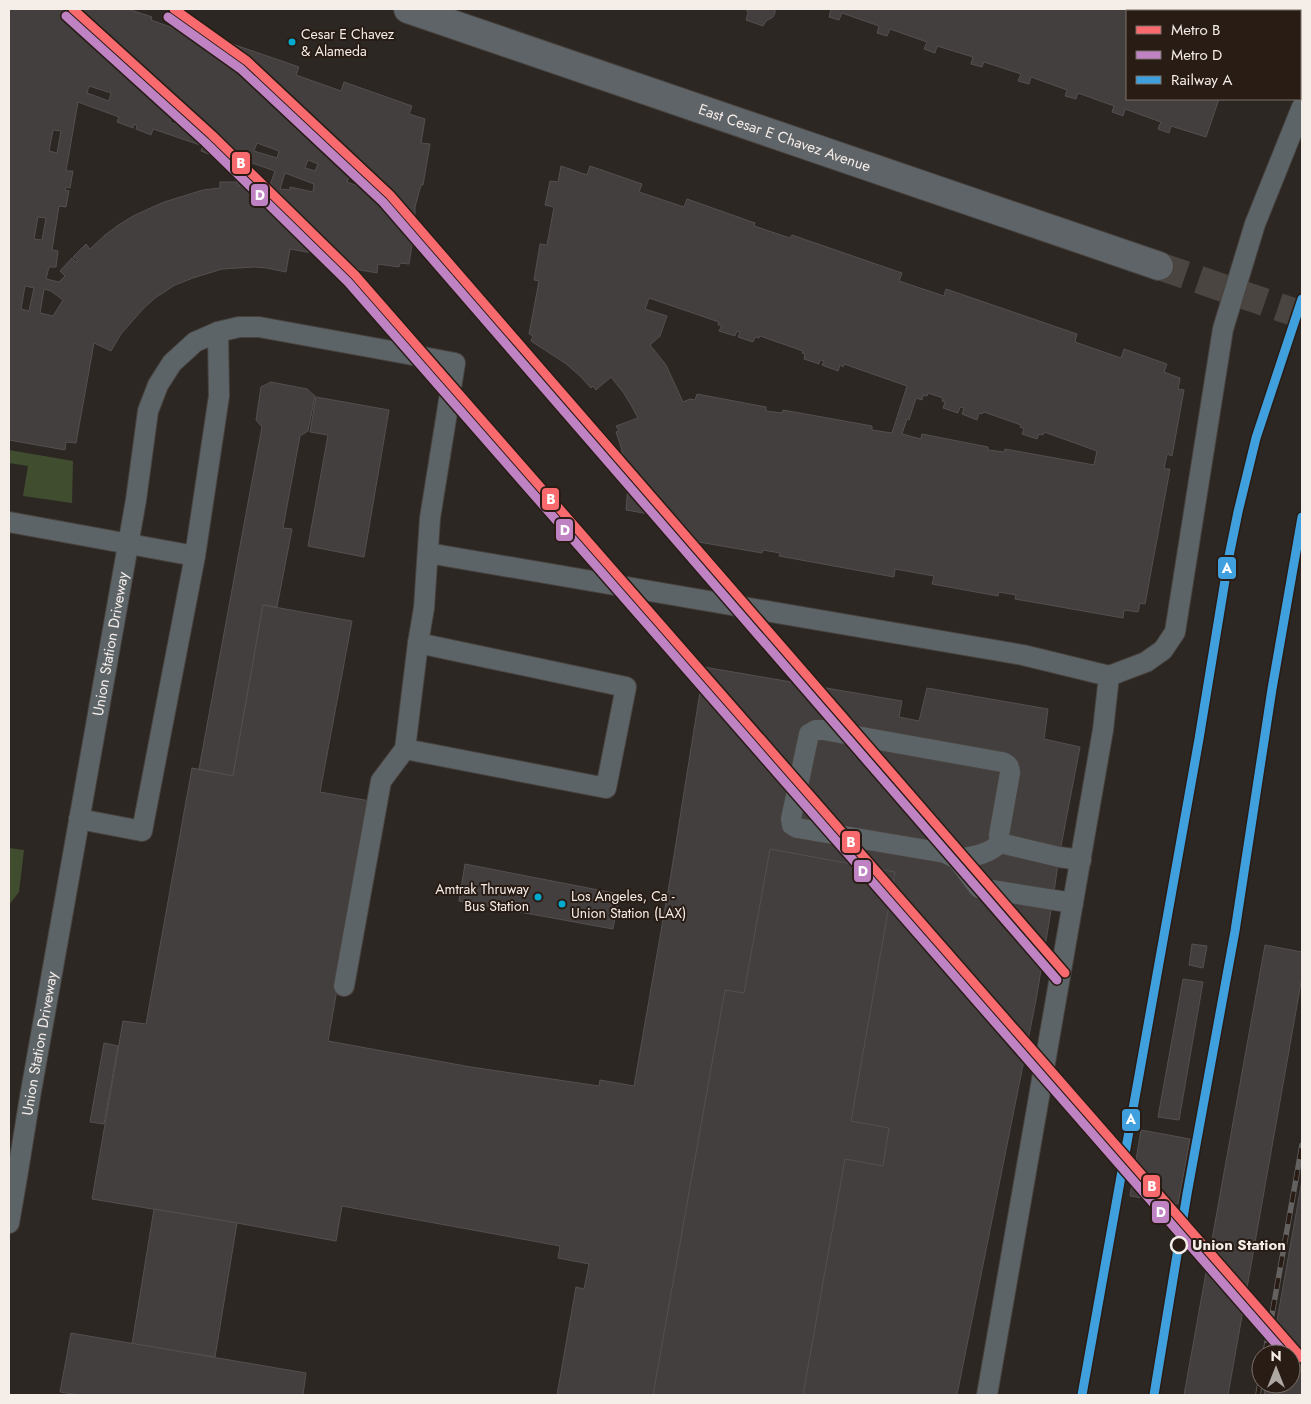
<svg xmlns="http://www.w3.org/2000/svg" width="1311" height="1404" viewBox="0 0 1311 1404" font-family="Jost,sans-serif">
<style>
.green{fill:#414d2f}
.building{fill:#443f3f;stroke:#544f50;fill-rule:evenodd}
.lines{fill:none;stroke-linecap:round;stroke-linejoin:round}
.primary-tunnel{stroke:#4b4541;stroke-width:28;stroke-dasharray:28 14;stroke-linecap:butt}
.lane-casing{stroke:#48433f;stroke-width:22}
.primary-casing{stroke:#48433f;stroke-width:30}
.lane{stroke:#5d6468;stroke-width:20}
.primary{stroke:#5f6468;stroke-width:28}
.rail-casing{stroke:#636261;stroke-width:5.5}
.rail{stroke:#281c15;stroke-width:4;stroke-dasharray:11;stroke-linecap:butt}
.rail-1-casing{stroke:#281c15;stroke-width:12}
.rail-1{stroke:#40a0de;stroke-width:9}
.metro-1-casing{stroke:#281c15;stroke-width:12}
.metro-2-casing{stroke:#281c15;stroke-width:12}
.metro-1{stroke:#f96a6f;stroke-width:9}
.metro-2{stroke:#bf83c3;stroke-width:9}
.bus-dot{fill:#00a9ce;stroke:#281c15;stroke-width:2}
.stop-dot{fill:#281c15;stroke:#f5ede8;stroke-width:2.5}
.labels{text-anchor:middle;stroke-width:4;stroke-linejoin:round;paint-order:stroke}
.bus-label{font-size:14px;fill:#f5ede8;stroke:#281c15;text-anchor:start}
.street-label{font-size:15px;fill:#f5ede8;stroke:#281c15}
.stop-label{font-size:15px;font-weight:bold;fill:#f5ede8;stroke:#281c15;text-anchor:start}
.line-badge{stroke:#281c15;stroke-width:2}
.badge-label{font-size:14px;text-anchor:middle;font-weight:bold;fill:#fff}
</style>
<rect width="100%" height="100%" fill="#2d2723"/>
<g class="green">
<polygon points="9,450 73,461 72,503 23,496 28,466 9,463"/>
<polygon points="9,848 24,850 19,892 9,905"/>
</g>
<g class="building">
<path d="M9,9H128L152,17L151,20L187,33L189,29L299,67L296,75L341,91L344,82L412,106L409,114L425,119L421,143L430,144L423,185H421L415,207V220H416L409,264L400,263L399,267L378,264L377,273L327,264L329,256L290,249L286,272L267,268L254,267L222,269L193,278L175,285L155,298L143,309L121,334L111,351L94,343L76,443L66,442L65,450L9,440ZM89,86L111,93L109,101L87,93ZM78,102L119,117L117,122L133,128L134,124L137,126L136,129L151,135L153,129L203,146L201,151L216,157L218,153L221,154L220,158L235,164L237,158L275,171L269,188L256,187L257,181H239L240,186H238V182H220V188L203,190L164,202L135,215L120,224L105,235L90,249L86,244L73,257L78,261L76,262L72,258L60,271L65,276L59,282L46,279L49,267H56L58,251L52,250L59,206L66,207L69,191L65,190L66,187L70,188L73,171H66ZM173,115L196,122L192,130L170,122ZM53,130L61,131L57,153L49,151ZM257,143L279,151L277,158L254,151ZM308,160L318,164L315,171L305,168ZM285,173L314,184L313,192L290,187V190L280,189ZM350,174L372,182L369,190L347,182ZM38,217L46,218L42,240L34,239ZM25,286L34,288L29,311L21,309ZM44,289L51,291L63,300L53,316L40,313Z"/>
<polygon points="746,9 775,9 775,13 773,17 766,21 763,26 746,20 748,13"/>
<polygon points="831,9 1249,9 1248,11 1127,11 1127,99 1219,99 1206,137 1171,126 1169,133 1158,129 1161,122 1125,109 1123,116 1112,112 1114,106 1078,93 1076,99 1065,96 1067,90 1031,77 1029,84 1018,81 1021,74 984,62 982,67 971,64 973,57 937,46 935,53 924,49 927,42 890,29 887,36 877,33 879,26 842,13 839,20 829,17"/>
<path d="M561,166L587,175L590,166L642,184L639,192L684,207L687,199L755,223L754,226L790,238L792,235L902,273L899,281L944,296L946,289L1077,334L1075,342L1121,358L1124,349L1167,364L1164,372L1180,378L1178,389L1184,390L1172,456L1167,454L1164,469H1170L1145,604L1140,603L1138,612L1124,610L1123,618L1015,599L1016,595L999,592L998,596L932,584L934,576L895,569L894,577L779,556L780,553L763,550L762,553L670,537L673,518L626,510L628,485L626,471L621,447L616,432L619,431L616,426L638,418L631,405L623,392L611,377L596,390L593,386L591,388L580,376L565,363L531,341L533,336L529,334L539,281L534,280L540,244L547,245L554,207L545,205L550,181L558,182ZM649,298L719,322L718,325H722L719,331L735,336L737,331L740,332L738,337L753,342L755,337L759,338L760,336L803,351L802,353L805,354L804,359L819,364L820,360L824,361L822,365L838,371L840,365L843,367L844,364L907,386L892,433L872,430V426L783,410L782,413L766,411V407L697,394L695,400L690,399L683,402L666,365L650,345L660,336L667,316L645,309ZM928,393L943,398L942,401L945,402L943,408L958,413L960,407L964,408L962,414L977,420L979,413L982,414L984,412L1021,425L1020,427L1024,429L1022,434L1037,439L1039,434L1043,435L1044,432L1097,451L1094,465L1005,449L1004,452L988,450V447L922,434L921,439L902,434L907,419L909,420L916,398L922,400L923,395L927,396Z"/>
<polygon points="271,382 307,389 315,396 308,431 300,436 283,528 292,529 277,607 263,605 233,776 199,769 262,427 256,420 261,387"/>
<polygon points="316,397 389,410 364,557 308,546 328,435 310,432"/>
<polygon points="263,605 352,621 320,792 370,801 328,1041 471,1067 599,1086 600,1080 634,1086 671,874 704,667 902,701 899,717 919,721 927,688 1048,709 1044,739 1080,747 1059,857 1053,899 1036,1000 957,1395 557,1395 576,1287 584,1289 589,1264 558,1258 560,1246 342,1206 336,1241 237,1223 92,1199 123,1021 146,1024 192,768 233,776"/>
<polygon points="770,849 895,872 851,1121 889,1128 883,1166 845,1159 803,1395 653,1395 725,990 744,993"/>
<polygon points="465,864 619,894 613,929 459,901"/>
<polygon points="1192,944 1207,946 1203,968 1189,965"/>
<polygon points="1265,945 1302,952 1302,977 1228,1395 1184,1395"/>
<polygon points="1183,979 1203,982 1179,1120 1158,1117"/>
<polygon points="104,1043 118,1046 104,1124 90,1122"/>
<polygon points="1141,1130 1190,1139 1178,1204 1130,1196"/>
<polygon points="1302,1180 1302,1395 1264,1395 1266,1384 1291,1384 1291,1354 1271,1354"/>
<polygon points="154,1209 237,1223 215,1357 132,1344"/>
<polygon points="71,1333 306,1373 303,1395 79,1395 60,1392"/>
</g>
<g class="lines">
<polyline class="primary-tunnel" points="1159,266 1302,315"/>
<defs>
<g id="lane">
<polyline points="9,522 195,556"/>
<polyline points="428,553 1023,655 1109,676 1103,730 987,1395"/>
<polyline points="1109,676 1146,662 1163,650 1175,632 1223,329 1255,224 1302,107"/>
<polyline points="405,749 606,788 626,687 418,643"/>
<polyline points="79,819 142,831 195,556 219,396 218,332"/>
<path d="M957,859C973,856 988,855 1000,843"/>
<path d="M1073,903L979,888L957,859L945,853L797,828L792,825L791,819L809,734L816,730H823L1002,762C1008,764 1010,767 1010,773L999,835L1000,843L1059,857L1081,860"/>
<path id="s1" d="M9,1223L17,1177L30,1097L136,500L148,411L158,385L172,363L195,342L218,332L239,327H259L402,353L455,363L430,518L424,608L418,643L405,749L381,781L344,986"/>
</g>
<g id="primary">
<path id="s2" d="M408,9L1159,266"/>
</g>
</defs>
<use href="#lane" class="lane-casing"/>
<use href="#primary" class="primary-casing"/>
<use href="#lane" class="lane"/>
<use href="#primary" class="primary"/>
<defs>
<g id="rail">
<polyline points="1265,1354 1302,1145"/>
<polyline points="1258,1395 1261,1376"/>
</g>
</defs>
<use href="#rail" class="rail-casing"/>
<use href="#rail" class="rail"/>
<defs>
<g id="rail-1">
<polyline points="1082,1395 1199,739 1229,556 1238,512 1256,438 1302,299"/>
<polyline points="1154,1395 1187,1194 1235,931 1272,689 1302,517"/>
</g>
</defs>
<use href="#rail-1" class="rail-1-casing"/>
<use href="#rail-1" class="rail-1"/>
<defs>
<g id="metro-1">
<polyline points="73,9 212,135 355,275 1302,1358"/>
<polyline points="174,9 247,61 390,195 1065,973"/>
</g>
<g id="metro-2">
<polyline points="66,16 205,142 348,282 1285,1354"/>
<polyline points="168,17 241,69 383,202 1057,980"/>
</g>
</defs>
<use href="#metro-1" class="metro-1-casing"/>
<use href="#metro-2" class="metro-2-casing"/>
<use href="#metro-1" class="metro-1"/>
<use href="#metro-2" class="metro-2"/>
</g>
<g class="bus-dot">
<circle cx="292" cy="42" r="4.5"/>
<circle cx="538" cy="897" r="4.5"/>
<circle cx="562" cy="904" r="4.5"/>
</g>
<circle class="stop-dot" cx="1179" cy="1245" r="8"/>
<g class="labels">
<g class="bus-label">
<text x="301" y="39">Cesar E Chavez<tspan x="301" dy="17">&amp; Alameda</tspan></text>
<text x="529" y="894" text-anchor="end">Amtrak Thruway<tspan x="529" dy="17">Bus Station</tspan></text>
<text x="571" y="901">Los Angeles, Ca -<tspan x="571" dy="17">Union Station (LAX)</tspan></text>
</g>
<g class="street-label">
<text dy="5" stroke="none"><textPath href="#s2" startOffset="398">East Cesar E Chavez Avenue</textPath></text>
<text dy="5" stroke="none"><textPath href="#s1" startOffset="588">Union Station Driveway</textPath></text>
<text dy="5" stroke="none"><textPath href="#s1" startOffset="182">Union Station Driveway</textPath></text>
</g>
<g class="stop-label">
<text x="1192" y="1250">Union Station</text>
</g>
</g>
<g class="line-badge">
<rect x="231" y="151" width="20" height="24" rx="5" fill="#f96a6f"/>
<rect x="250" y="183" width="19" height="24" rx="5" fill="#bf83c3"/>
<rect x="541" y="487" width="19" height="24" rx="5" fill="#f96a6f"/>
<rect x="555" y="518" width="19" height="24" rx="5" fill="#bf83c3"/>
<rect x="1217" y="556" width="20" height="24" rx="5" fill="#40a0de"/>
<rect x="841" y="830" width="20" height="24" rx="5" fill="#f96a6f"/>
<rect x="853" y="859" width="19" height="24" rx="5" fill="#bf83c3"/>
<rect x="1121" y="1108" width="20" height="24" rx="5" fill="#40a0de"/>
<rect x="1142" y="1174" width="19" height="24" rx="5" fill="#f96a6f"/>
<rect x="1151" y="1200" width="19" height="24" rx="5" fill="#bf83c3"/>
</g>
<g class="badge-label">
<text x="241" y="168">B</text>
<text x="260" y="200">D</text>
<text x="551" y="504">B</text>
<text x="565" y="535">D</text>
<text x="1227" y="573">A</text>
<text x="851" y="847">B</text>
<text x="863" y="876">D</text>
<text x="1131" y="1124">A</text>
<text x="1152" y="1191">B</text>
<text x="1161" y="1217">D</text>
</g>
<rect width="1311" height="1404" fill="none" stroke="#f5ede8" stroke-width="20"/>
<rect x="1126" y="10" width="175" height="90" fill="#281c15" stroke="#7a7069"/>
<rect x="1136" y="26" width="25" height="8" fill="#f96a6f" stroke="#7a7069"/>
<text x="1171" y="35" font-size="15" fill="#f5ede8">Metro B</text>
<rect x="1136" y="51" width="25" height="8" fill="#bf83c3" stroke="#7a7069"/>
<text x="1171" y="60" font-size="15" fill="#f5ede8">Metro D</text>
<rect x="1136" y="76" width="25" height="8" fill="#40a0de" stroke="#7a7069"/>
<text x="1171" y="85" font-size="15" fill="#f5ede8">Railway A</text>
<g transform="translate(1276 1369)"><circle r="24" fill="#281c15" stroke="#7a7069"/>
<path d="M0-4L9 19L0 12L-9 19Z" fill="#afa8a3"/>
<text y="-8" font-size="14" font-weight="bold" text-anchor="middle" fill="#f5ede8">N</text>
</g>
</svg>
